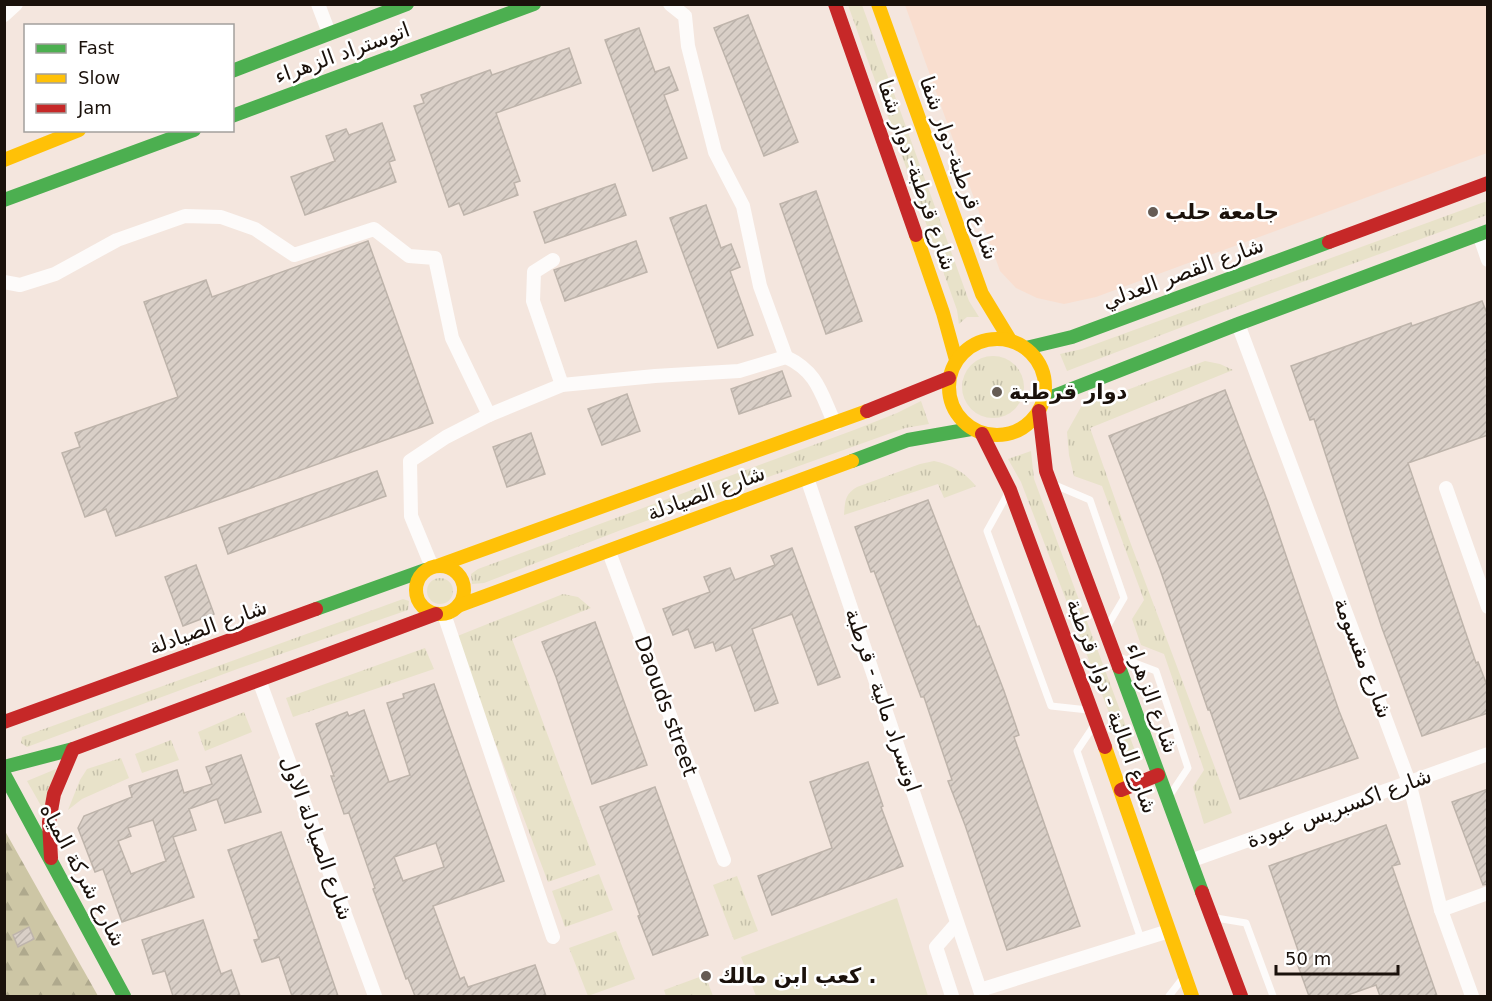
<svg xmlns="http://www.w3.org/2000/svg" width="1492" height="1001" viewBox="0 0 1492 1001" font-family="'DejaVu Sans','Noto Sans Arabic',sans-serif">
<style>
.built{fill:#f9decf}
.grass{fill:url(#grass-tufts)}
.forest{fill:url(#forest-firs)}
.garden{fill:#e8e2c9}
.building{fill:url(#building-hatch);stroke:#beb4ab;stroke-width:1.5;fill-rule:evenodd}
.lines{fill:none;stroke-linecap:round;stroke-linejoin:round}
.lane{stroke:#fdfbfa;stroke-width:7}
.street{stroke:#fdfbfa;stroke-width:14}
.fast{stroke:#4caf50;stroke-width:14}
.slow{stroke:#ffc107;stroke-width:14}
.jam{stroke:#c62828;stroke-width:14}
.poi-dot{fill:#665c55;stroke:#fff;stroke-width:2}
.labels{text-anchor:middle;stroke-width:5;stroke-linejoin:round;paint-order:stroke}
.street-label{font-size:21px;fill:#1a110b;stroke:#fff}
.poi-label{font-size:21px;font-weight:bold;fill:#1a110b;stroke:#fff;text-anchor:start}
</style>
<defs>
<pattern id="grass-tufts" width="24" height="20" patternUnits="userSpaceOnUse" patternTransform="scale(1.5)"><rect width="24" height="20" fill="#e8e2c9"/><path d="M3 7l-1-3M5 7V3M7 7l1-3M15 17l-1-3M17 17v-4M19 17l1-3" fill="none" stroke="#c6c1ab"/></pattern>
<pattern id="forest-firs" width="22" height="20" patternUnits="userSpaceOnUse" patternTransform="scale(1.5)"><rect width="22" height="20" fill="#cdc6a5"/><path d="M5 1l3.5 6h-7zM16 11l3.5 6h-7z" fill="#afa98d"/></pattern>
<pattern id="building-hatch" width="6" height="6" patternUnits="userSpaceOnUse" patternTransform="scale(1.5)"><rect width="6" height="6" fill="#d9cfc7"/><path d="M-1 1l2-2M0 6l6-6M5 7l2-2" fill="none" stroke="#bab1aa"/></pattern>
</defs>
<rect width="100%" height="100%" fill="#f4e6de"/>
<polygon class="built" points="905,5 1487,5 1487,153 1096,297 1064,304 1037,298 1016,288 1000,271"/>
<g class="grass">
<polygon points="848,5 862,5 969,301 979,317 967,317 959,324 957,310"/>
<polygon points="1487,201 1487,215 1253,300 1067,371 1060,354 1082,349"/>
<circle cx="993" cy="387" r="31"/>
<polygon points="1205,361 1220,364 1233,370 1090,428 1129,539 1232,813 1204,824 1193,787 1204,770 1164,654 1141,645 1132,619 1144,600 1102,486 1074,476 1069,455 1067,432 1081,407"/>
<polygon points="921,401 929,424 905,428 621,530 484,583 472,584 471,574 478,569 854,430 897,413"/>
<polygon points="1031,451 1034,479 1137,756 1136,763 1127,760 1021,482 1008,459"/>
<path d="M934,461C952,465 963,471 976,486L944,498L938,484L844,515C845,501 845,494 857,487L920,464Z"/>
<circle cx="440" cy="591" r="13"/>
<polygon points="563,594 578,597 591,608 512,639 596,865 548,882 455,637"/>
<polygon points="403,599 409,601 408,610 240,668 27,747 21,743 22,737"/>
<polygon points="425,648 434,669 293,717 286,698"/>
<polygon points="244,712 252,732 205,751 198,732"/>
<polygon points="171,740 179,760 142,773 135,754"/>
<polygon points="121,758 129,778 82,799 68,810 80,780 87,769"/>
<polygon points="56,769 44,811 27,781"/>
<polygon points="599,874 613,910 565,927 552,891"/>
<polygon points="737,876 758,931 734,940 713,885"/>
<polygon points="616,931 635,979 588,996 569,948"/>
<polygon points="705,975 713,996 666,996 664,990"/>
</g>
<polygon class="forest" points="5,831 98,996 5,996"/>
<polygon class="garden" points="897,898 928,996 756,996 741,957"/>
<g class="building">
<polygon points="748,15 798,142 764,156 714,28"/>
<polygon points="639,28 655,72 669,67 678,90 664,95 687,158 653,171 605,40"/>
<polygon points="569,48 581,83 496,113 520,181 514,183 518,195 464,215 459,203 449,207 414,106 424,103 421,95 490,70 492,75"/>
<polygon points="382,123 395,160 389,162 396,182 305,215 291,177 335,161 326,136 346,129 349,135"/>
<polygon points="615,184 626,215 545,243 534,212"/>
<polygon points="816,191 862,321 826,334 780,204"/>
<polygon points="706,205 721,248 731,244 740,267 730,271 753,335 718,348 670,218"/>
<polygon points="368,241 433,423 116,536 106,509 85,517 62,453 80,447 75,433 178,397 144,302 206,280 212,297"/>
<polygon points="636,241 647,272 565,301 554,270"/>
<polygon points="1482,301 1488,316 1488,435 1408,463 1476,663 1478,662 1488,688 1488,713 1422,736 1382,628 1314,419 1310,420 1291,366 1411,323 1412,326"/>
<polygon points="782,371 791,396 739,414 731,389"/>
<polygon points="1225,390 1268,503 1339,711 1358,758 1240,799 1210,710 1208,710 1160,569 1109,436"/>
<polygon points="627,394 640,431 602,445 588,409"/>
<polygon points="531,433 545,474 507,487 493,447"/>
<polygon points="377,471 386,496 228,554 219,528"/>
<polygon points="928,500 977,627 979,626 1004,691 1019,735 1014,737 1080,926 1007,950 965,825 948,781 952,780 924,697 921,697 874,571 871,572 855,527"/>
<polygon points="792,548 840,677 818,685 792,614 752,629 778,703 755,711 731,645 716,651 713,642 695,648 688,629 673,635 663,609 710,592 704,577 730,568 735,580 775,565 771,556"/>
<polygon points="196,565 214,614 183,626 165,577"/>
<polygon points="595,622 647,765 592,784 556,677 542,642"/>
<path d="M434,684L504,881L433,906L460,979L464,977L468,987L535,965L546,996H415L408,978L406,979L373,889L375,888L349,813L344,814L331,776H334L316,724L347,712L349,716L364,710L389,782L410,775L387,703L404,698L403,694ZM436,843L444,867L403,881L394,857Z"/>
<path d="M241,755L261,812L225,823L217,799L189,809L196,830L173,837L194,897L122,922L103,869L95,872L78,828L84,816L132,797L129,786L177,770L184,793L212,784L206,767ZM153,820L166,861L131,874L118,841L131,836L128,828Z"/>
<polygon points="868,762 883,806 881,807 903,866 772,915 758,876 832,848 810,782"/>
<polygon points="655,787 708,935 653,955 638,916 640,915 600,807"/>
<polygon points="1488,789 1488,884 1483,885 1452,802"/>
<polygon points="1386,825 1400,864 1392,866 1437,996 1380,996 1376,985 1345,996 1309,996 1294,955 1299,953 1269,866"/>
<polygon points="281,832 304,897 338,996 292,996 279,957 262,962 254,940 259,939 228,850"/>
<polygon points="203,920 221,974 231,970 240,996 173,996 165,971 153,974 142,940"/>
<polygon points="29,927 34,939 18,947 13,935"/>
</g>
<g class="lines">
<g class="lane">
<polyline points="1055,485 1090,500 1124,598 1107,627"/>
<polyline points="1007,495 987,531 1051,706 1088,710"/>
<polyline points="1119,657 1156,671 1188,768 1170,795"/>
<polyline points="1093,727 1077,751 1141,939"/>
<polyline points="1216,918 1246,923 1273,996"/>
<polyline points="1169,996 1183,978"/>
</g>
<g class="street">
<polyline points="318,4 329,33"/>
<polyline points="670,4 685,16 688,46 715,152 743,206 760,286 786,357"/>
<polyline points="4,15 16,4"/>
<polyline points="1479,234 1488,260"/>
<polyline points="553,260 534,272 533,301 562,385"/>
<path d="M4,282L20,285L55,274L117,240L185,216L221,217L255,229L294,255L374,229L409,256L435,258L452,338L489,415L562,385L655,376L739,371L786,357C818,372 821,394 835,424"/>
<polyline points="1238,324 1409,782 1441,910 1472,996"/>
<polyline points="807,478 982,996"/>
<polyline points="1446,488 1488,607"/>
<polyline points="609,552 724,860"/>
<polyline points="432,567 411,516 410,461 446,437 489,415"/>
<polyline points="444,614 553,937"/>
<polyline points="259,680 375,996"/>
<polyline points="1190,861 1488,754"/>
<polyline points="1441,910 1488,893"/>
<polyline points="980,990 1169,931"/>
<polyline points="952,996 936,947 957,923"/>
</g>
<g class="fast">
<polyline points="232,71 407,4"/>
<polyline points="232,116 534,4"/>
<polyline points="4,200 194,130"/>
<polyline points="1026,348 1072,337 1329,242"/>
<polyline points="1044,400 1238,324 1488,231"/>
<polyline points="852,461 908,440 971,429"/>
<polyline points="316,609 425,570"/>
<polyline points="1119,667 1202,892"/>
<polyline points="4,767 73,749"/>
<polyline points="4,774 124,996"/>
</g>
<g class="slow">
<polyline points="878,4 982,294 1010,340"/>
<polyline points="4,160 79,130"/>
<polyline points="916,235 943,313 956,360"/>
<circle cx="997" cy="387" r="48"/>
<polyline points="440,565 867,411"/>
<circle cx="440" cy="590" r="24"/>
<polyline points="458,606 852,461"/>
<polyline points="1105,747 1192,996"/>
</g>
<g class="jam">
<polyline points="835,4 916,235"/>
<polyline points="1329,242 1488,183"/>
<polyline points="867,411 949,378"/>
<polyline points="1039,411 1046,471 1119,667"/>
<polyline points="982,434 1010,490 1105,747"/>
<polyline points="4,722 316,609"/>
<polyline points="1121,790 1158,775"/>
<polyline points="51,858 49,822 54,794 73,749 436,614"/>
<polyline points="1202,892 1241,996"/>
</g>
</g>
<g class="poi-dot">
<circle cx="1153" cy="212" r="6"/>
<circle cx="997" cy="392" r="6"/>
<circle cx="706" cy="976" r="6"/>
</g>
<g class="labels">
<g class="street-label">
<text transform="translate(342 53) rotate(-20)" y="7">اتوستراد الزهراء</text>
<text transform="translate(959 168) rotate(70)" y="7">شارع قرطبة-دوار شفا</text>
<text transform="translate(917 175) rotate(71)" y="7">شارع قرطبة- دوار شفا</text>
<text transform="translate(1183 273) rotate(-20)" y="7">شارع القصر العدلي</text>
<text transform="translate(706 493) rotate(-20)" y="7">شارع الصيادلة</text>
<text transform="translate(208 627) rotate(-20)" y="7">شارع الصيادلة</text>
<text transform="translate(1363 658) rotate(69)" y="7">شارع مقسومة</text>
<text transform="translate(1152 698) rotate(70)" y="7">شارع الزهراء</text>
<text transform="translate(883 700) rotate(71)" y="7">اوتسراد مالية - قرطبة</text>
<text transform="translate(666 706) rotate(70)" y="7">Daouds street</text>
<text transform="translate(1112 706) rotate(70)" y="7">شارع المالية - دوار قرطبة</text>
<text transform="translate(1339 808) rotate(-20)" y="7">شارع اكسبريس عبودة</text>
<text transform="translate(317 838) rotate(70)" y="7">شارع الصيادلة الاول</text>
<text transform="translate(83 875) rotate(62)" y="7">شارع شركة المياه</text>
</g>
<g class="poi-label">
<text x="1165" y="219">جامعة حلب</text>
<text x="1009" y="399">دوار قرطبة</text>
<text x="718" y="983">كعب ابن مالك .</text>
</g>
</g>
<rect width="1492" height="1001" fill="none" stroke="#1a110b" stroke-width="12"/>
<rect x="24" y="24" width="210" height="108" fill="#ffffff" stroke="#a3a09d" stroke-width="1.5"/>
<rect x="36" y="44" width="30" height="9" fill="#4caf50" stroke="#a3a09d" stroke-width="1.5"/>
<text x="78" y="54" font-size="18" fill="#1a110b">Fast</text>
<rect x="36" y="74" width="30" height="9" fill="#ffc107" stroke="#a3a09d" stroke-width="1.5"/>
<text x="78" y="84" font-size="18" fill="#1a110b">Slow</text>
<rect x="36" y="104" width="30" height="9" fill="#c62828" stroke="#a3a09d" stroke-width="1.5"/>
<text x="78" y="114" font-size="18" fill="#1a110b">Jam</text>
<path d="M1276 965v9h122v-9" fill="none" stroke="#1a110b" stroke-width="3"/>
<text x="1285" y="965" font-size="18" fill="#1a110b" stroke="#ffffff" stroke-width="4.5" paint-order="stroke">50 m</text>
</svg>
